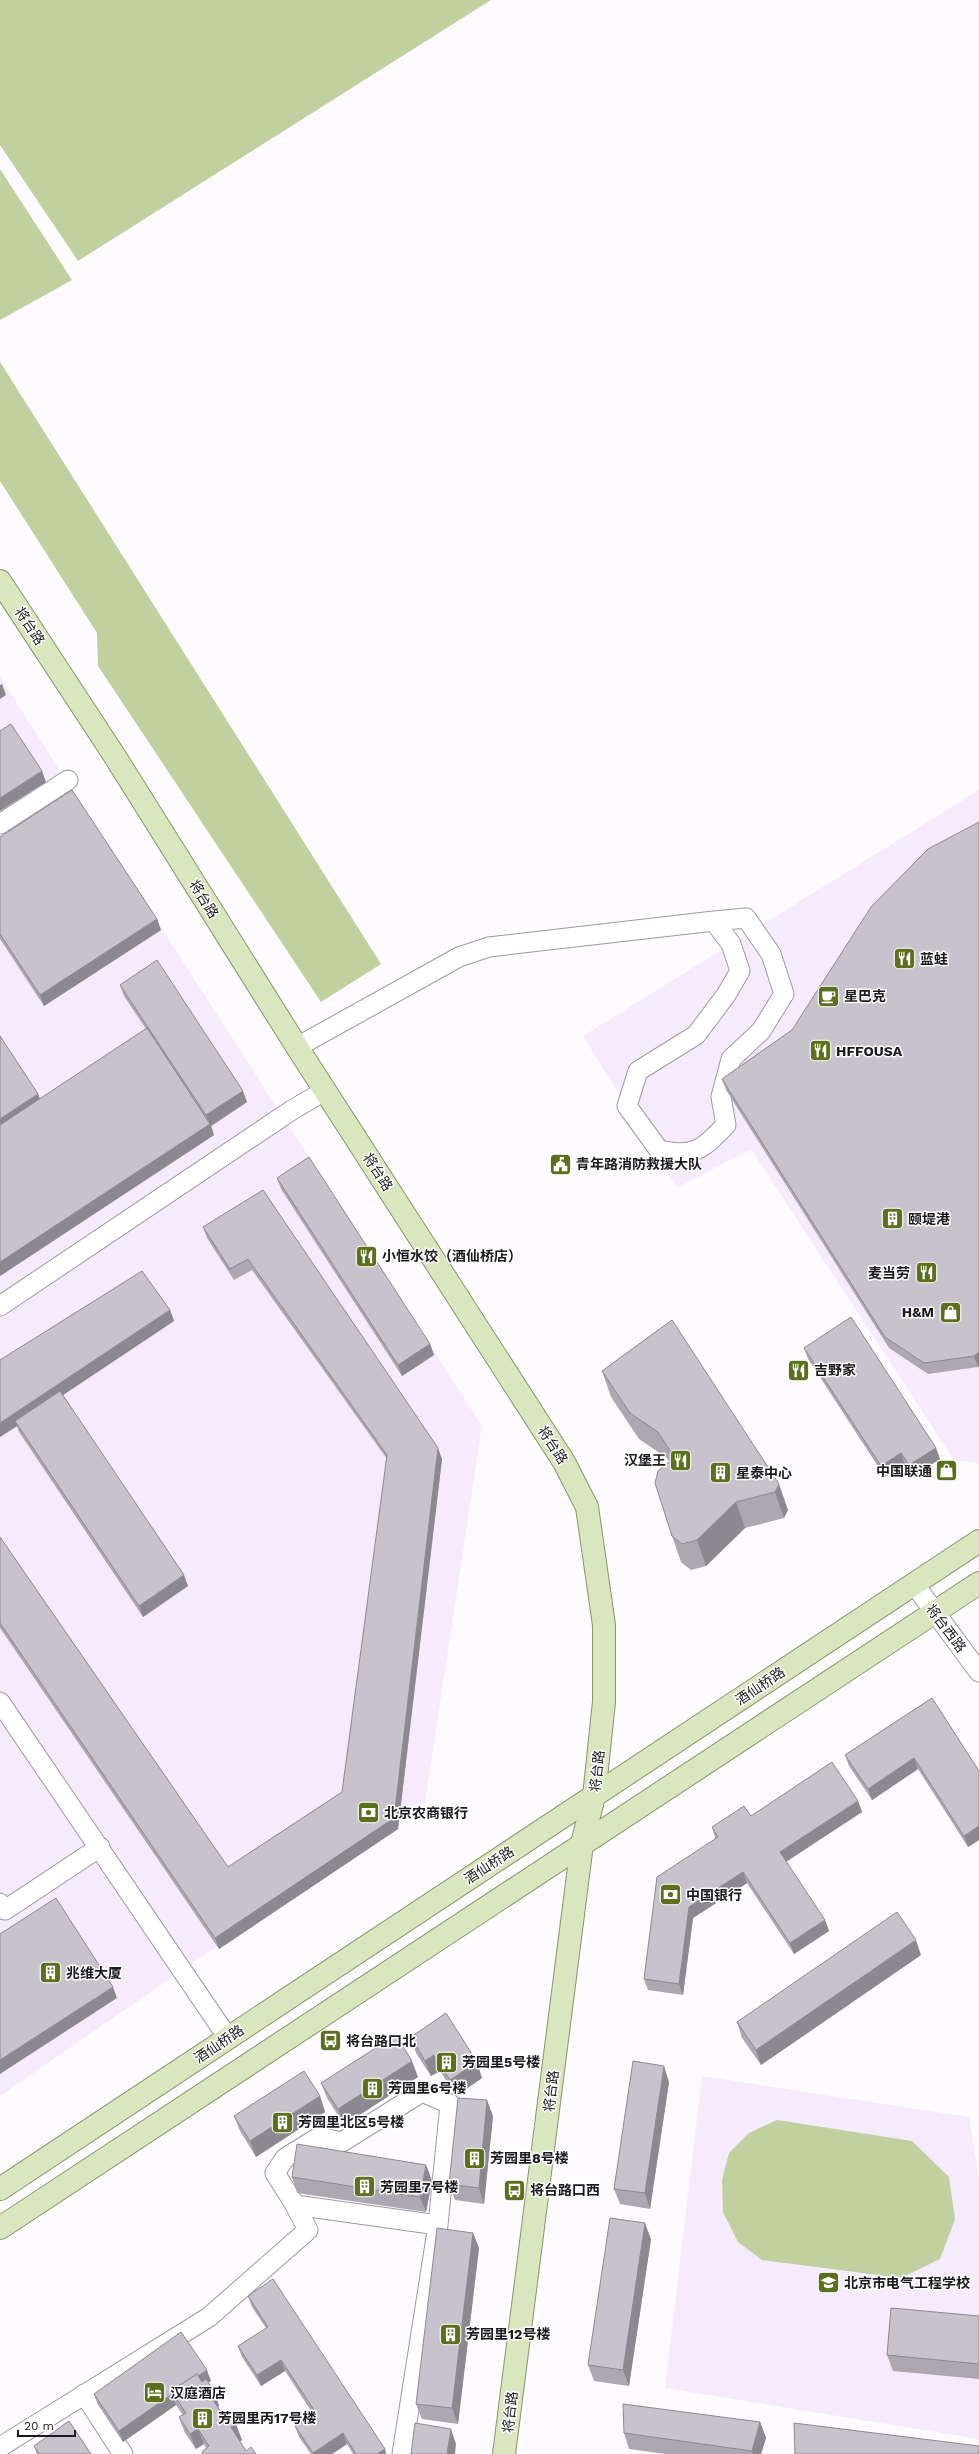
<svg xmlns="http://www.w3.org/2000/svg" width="979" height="2454" viewBox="0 0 979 2454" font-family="'Work Sans','Noto Sans SC',sans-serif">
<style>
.built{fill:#f5ebfd}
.green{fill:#c0d09e}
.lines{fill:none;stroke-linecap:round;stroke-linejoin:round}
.minor-casing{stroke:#9d98a2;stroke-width:21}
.major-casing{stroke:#88946a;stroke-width:24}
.minor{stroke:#fff;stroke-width:19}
.major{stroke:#dae7be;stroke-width:22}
.wall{fill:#aca7b0}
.shaded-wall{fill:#8c8890}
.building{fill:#c8c2cd;stroke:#8c8890}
.labels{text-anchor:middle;stroke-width:3;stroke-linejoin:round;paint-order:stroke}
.street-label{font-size:14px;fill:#1b191d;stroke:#fff}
.poi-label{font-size:14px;font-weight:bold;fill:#1b191d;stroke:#fff;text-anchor:start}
</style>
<rect width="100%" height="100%" fill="#fdfbff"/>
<g class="built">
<polygon points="0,677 482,1426 425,1803 0,2096"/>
<polygon points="979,790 979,1463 954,1460 751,1149 677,1188 583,1036"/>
<polygon points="702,2076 969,2117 979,2177 979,2439 665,2388"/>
</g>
<g class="green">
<polygon points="0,0 491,0 78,261 0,145"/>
<polygon points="0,169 72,280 0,320"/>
<polygon points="0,362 381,964 321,1002 98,666 97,633 0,481"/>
<polygon points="777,2120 912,2141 949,2177 955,2219 940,2259 901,2278 762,2260 738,2242 723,2212 722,2180 729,2153 749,2133"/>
</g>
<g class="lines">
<defs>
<g id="minor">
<polyline points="0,824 68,780"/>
<path d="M297,1047L459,957L489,947L714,921L731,944L740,971L726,995L696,1035L638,1071L627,1106L659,1150C695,1158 702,1149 726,1125L721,1097L731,1059L761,1031L784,994L771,954L746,918L714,921"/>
<polyline points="0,1306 292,1110 326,1090"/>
<polyline points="914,1584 979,1672"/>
<polyline points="0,1702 228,2038"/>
<polyline points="0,1903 5,1910 100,1847"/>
<polyline points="84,2394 123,2454"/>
<polyline points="0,2447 209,2317 308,2230 295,2205"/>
<polyline points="402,2454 438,2225 450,2104 422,2092 342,2142 319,2137 285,2158 275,2173 295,2205 438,2225"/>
</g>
<g id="major">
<polyline points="0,581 114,755 297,1047 564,1462 587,1507 604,1625 604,1702 594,1796 582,1844 504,2454"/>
<polyline points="0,2189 979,1541"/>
<polyline points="0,2228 979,1583"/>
</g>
</defs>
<use href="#minor" class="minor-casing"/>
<use href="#major" class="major-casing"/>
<use href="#minor" class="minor"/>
<use href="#major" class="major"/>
</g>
<g class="wall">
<polygon points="979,822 979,1366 978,1367 928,1374 889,1348 726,1090 722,1079 792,1030"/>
<polygon points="0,837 157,919 161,930 44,1006 0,939"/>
<polygon points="120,985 247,1102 211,1126 214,1135 0,1276 0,1036 38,1094 40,1099 146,1029 124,996"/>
<polygon points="277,1178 430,1344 434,1355 402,1376 281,1189"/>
<polygon points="263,1190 442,1459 398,1829 219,1949 0,1628 0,1537 228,1867 342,1792 387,1459 252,1270 234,1280 207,1238 203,1227"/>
<polygon points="170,1310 174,1321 63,1395 188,1586 143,1617 19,1432 17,1426 0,1437 0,1360"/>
<polygon points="672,1320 788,1510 784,1518 745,1528 706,1566 691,1570 681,1562 672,1536 670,1463 667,1458 639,1439 611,1397 602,1371"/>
<polygon points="804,1348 936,1448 940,1459 913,1476 905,1464 885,1477 808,1359"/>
<polygon points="932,1698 979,1771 979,1840 968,1847 918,1769 872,1800 849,1766 845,1755"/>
<polygon points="858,1801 862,1812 786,1862 825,1920 829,1931 794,1954 747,1883 693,1918 683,1995 648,1990 644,1979 715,1838 712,1827 751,1816"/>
<polygon points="921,1955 761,2065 742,2038 737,2022"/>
<polygon points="411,2037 482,2078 456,2096 440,2071 431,2076 416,2053"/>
<polygon points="418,2077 344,2125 327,2098 321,2083"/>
<polygon points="669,2082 650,2209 620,2204 614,2189"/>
<polygon points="320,2096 325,2112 256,2157 240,2131 234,2116"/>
<polygon points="493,2116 484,2204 455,2200 449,2184"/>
<polygon points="426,2165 432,2181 426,2212 297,2193 292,2177"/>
<polygon points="473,2233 479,2248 458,2424 422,2419 416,2404"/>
<polygon points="651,2239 629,2386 594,2381 588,2365"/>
<polygon points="248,2296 385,2449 386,2454 353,2454 347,2444 332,2454 311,2454 299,2437 295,2426 313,2414 285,2371 261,2386 242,2357 238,2346 266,2328 252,2307"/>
<polygon points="979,2316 979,2379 893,2371 887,2355"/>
<polygon points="211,2381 208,2382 214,2391 219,2406 218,2407 223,2415 242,2440 240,2441 246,2451 256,2454 203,2454 202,2452 206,2448 204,2444 196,2449 185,2433 179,2417 183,2415 176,2405 123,2442 98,2405 94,2394"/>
<polygon points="760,2422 766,2438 761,2454 666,2454 629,2449 624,2433"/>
<polygon points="34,2446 91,2454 37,2454"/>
</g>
<g class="shaded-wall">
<polygon points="2,684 6,695 0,699 0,685"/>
<polygon points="42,771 46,782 0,811 0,798"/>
<polygon points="157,919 161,930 44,1006 40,995"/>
<polygon points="243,1091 247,1102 211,1126 214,1135 0,1276 0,1262 209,1124 206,1115"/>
<polygon points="38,1094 42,1105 0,1125 0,1119"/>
<polygon points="170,1310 174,1321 18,1425 15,1421 17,1426 0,1437 0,1423"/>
<polygon points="430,1344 434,1355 402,1376 398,1365"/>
<polygon points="979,1352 979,1366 978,1367 974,1356"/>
<polygon points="438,1448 442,1459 398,1829 219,1949 215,1938 394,1818"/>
<polygon points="936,1448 940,1459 913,1476 909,1465"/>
<polygon points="901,1453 905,1464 885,1477 881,1466"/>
<polygon points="779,1484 788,1510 784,1518 775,1492"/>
<polygon points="736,1502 745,1528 706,1566 697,1540"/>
<polygon points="184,1575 188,1586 143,1617 139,1606"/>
<polygon points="914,1758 918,1769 872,1800 868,1789"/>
<polygon points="858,1801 862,1812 784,1863 780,1852"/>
<polygon points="979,1826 979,1840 968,1847 964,1836"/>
<polygon points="743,1872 747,1883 693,1918 683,1995 679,1984 689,1907"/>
<polygon points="825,1920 829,1931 794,1954 790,1943"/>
<polygon points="916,1940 921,1955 761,2065 756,2050"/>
<polygon points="113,1987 117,1998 0,2074 0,2060"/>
<polygon points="434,2055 440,2071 431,2076 425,2061"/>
<polygon points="412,2061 418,2077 344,2125 338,2109"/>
<polygon points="477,2062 482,2078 456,2096 450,2080"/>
<polygon points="664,2066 669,2082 650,2209 645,2193"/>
<polygon points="320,2096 325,2112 256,2157 250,2141"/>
<polygon points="487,2100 493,2116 484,2204 479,2188"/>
<polygon points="426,2165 432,2181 426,2212 420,2197"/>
<polygon points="645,2223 651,2239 629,2386 623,2370"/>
<polygon points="473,2233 479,2248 458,2424 452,2408"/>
<polygon points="281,2360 285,2371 261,2386 257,2375"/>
<polygon points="207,2370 211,2381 179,2403 173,2393"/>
<polygon points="214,2391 219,2406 215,2409 209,2394"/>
<polygon points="172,2394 176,2405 123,2442 119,2431"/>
<polygon points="760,2422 766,2438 761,2454 753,2454 752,2451"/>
<polygon points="236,2424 242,2440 237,2443 231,2427"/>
<polygon points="198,2429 204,2444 196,2449 190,2434"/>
<polygon points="451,2429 456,2444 455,2454 447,2454"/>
<polygon points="343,2433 347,2444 332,2454 314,2454 313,2453"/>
<polygon points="385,2449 386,2454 377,2454"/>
</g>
<g class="building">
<polygon points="11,724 42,771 0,798 0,731"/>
<polygon points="72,790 157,919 40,995 0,934 0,837"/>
<polygon points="979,822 979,1352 974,1356 924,1363 885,1337 722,1079 792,1030 871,907 928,849"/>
<polygon points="157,960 243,1091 206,1115 120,985"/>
<polygon points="147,1028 210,1124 0,1262 0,1125"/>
<polygon points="0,1036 38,1094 0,1119"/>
<polygon points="309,1157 430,1344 398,1365 277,1178"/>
<polygon points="263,1190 438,1448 394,1818 215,1938 0,1623 0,1537 228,1867 342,1792 387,1455 248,1259 230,1269 203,1227"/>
<polygon points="142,1271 170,1310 0,1423 0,1360"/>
<polygon points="851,1317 936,1448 909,1465 901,1453 881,1466 804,1348"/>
<polygon points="672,1320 779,1484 775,1492 736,1502 697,1540 682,1544 672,1536 655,1483 658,1471 667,1463 677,1462 658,1432 630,1413 602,1371"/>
<polygon points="60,1391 184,1575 139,1606 15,1421"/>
<polygon points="932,1698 979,1771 979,1826 964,1836 914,1758 868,1789 845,1755"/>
<polygon points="832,1762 858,1801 780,1852 825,1920 790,1943 743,1872 689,1907 679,1984 644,1979 657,1877 718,1837 712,1827 744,1806 751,1816"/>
<polygon points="56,1898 113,1987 0,2060 0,1934"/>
<polygon points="897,1912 916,1940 756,2050 737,2022"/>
<polygon points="446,2013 477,2062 450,2080 434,2055 425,2061 411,2037"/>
<polygon points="396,2035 412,2061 338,2109 321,2083"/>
<polygon points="633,2061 664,2066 645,2193 614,2189"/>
<polygon points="304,2071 320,2096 250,2141 234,2116"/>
<polygon points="458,2098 487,2100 479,2188 449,2184"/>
<polygon points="297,2144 426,2165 420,2197 292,2177"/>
<polygon points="610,2218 645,2223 623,2370 588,2365"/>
<polygon points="437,2228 473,2233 452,2408 416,2404"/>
<polygon points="273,2279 385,2449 377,2454 356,2454 343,2433 313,2453 295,2426 316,2413 281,2360 257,2375 238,2346 268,2327 248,2296"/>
<polygon points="891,2308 979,2316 979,2364 887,2355"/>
<polygon points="181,2332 207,2370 198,2376 197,2374 171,2391 172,2394 119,2431 94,2394"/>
<polygon points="197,2374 202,2382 206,2379 214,2391 209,2394 223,2415 227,2411 236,2424 231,2427 246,2451 251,2447 256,2454 203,2454 202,2452 209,2446 198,2429 190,2434 179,2417 186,2413 171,2391"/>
<polygon points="623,2404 760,2422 752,2451 624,2433"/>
<polygon points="69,2421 91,2454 39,2454 34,2446"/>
<polygon points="415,2423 451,2429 447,2454 411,2454"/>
<polygon points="794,2423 979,2446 979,2451 978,2454 795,2454"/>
</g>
<defs>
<symbol id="restaurant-square" viewBox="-11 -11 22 22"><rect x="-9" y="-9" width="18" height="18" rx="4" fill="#5c6f1d" stroke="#fff"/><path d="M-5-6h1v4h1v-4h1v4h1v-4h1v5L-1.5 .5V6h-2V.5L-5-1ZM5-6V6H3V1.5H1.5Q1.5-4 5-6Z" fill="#fff"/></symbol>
<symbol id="cafe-square" viewBox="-11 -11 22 22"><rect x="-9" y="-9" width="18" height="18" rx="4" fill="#5c6f1d" stroke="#fff"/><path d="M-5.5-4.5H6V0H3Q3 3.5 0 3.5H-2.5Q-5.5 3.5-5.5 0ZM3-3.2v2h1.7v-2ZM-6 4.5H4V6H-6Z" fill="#fff"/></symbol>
<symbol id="civic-square" viewBox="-11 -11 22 22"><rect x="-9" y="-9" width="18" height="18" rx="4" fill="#5c6f1d" stroke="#fff"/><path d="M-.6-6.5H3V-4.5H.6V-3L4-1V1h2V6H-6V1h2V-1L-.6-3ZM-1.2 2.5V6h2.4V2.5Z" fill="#fff"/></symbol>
<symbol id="building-square" viewBox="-11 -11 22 22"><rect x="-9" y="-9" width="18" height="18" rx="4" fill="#5c6f1d" stroke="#fff"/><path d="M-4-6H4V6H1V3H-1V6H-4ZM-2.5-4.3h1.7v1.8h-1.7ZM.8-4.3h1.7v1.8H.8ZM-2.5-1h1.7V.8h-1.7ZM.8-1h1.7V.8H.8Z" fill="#fff"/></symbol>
<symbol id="shop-square" viewBox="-11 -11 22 22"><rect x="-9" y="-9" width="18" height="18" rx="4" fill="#5c6f1d" stroke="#fff"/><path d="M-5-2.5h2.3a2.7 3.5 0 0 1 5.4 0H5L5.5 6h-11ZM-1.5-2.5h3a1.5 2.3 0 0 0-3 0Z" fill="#fff"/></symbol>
<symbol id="bank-square" viewBox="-11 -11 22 22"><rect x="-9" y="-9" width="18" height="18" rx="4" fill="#5c6f1d" stroke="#fff"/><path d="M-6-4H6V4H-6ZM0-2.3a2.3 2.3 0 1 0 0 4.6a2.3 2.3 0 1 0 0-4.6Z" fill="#fff"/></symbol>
<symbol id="bus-square" viewBox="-11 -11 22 22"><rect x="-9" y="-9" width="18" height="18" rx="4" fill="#5c6f1d" stroke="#fff"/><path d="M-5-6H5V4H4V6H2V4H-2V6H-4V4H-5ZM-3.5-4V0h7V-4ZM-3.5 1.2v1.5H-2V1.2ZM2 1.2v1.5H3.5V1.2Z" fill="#fff"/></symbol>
<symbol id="school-square" viewBox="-11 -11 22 22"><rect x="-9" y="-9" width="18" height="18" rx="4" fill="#5c6f1d" stroke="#fff"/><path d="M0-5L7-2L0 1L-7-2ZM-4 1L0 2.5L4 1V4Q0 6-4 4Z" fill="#fff"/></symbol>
<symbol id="hotel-square" viewBox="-11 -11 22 22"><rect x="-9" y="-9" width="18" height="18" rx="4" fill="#5c6f1d" stroke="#fff"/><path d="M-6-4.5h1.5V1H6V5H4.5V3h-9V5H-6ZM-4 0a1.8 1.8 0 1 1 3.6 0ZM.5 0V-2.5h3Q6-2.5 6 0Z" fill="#fff"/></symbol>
</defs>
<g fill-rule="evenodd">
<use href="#restaurant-square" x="892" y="946" width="25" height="25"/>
<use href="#cafe-square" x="816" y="984" width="25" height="25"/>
<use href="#restaurant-square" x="808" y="1038" width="25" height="25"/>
<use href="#civic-square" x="548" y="1152" width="25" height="25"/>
<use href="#building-square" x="880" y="1206" width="25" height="25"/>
<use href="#restaurant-square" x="354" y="1244" width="25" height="25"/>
<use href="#restaurant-square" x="914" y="1260" width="25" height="25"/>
<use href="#shop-square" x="938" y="1300" width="25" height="25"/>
<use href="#restaurant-square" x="786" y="1358" width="25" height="25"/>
<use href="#restaurant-square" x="668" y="1448" width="25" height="25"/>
<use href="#shop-square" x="934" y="1458" width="25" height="25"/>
<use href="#building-square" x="708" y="1460" width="25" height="25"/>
<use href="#bank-square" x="356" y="1800" width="25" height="25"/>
<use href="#bank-square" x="658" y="1882" width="25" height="25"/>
<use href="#building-square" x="38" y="1960" width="25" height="25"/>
<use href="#bus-square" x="318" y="2028" width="25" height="25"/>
<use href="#building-square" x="434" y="2050" width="25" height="25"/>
<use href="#building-square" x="360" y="2076" width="25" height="25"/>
<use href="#building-square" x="270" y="2110" width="25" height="25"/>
<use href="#building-square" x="462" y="2146" width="25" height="25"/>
<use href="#building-square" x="352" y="2174" width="25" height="25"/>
<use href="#bus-square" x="502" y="2178" width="25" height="25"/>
<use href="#school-square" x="816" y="2270" width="25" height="25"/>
<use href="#building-square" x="438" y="2322" width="25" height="25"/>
<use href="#hotel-square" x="142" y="2380" width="25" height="25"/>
<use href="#building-square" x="190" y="2406" width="25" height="25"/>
</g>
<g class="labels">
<g class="street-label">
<text transform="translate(30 626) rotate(57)" y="5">将台路</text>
<text transform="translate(204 899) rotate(58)" y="5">将台路</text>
<text transform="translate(378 1172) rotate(57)" y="5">将台路</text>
<text transform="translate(553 1445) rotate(57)" y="5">将台路</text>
<text transform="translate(946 1628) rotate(53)" y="5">将台西路</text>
<text transform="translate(760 1686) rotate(-34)" y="5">酒仙桥路</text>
<text transform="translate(597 1771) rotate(-84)" y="5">将台路</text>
<text transform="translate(489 1865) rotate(-33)" y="5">酒仙桥路</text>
<text transform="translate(219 2044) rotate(-34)" y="5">酒仙桥路</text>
<text transform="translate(551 2091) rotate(-83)" y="5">将台路</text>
<text transform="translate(510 2412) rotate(-83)" y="5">将台路</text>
</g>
<g class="poi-label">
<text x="920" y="964">蓝蛙</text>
<text x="844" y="1001">星巴克</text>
<text x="836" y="1056">HFFOUSA</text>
<text x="576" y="1169">青年路消防救援大队</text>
<text x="908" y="1224">颐堤港</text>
<text x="382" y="1261">小恒水饺（酒仙桥店）</text>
<text x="910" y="1278" text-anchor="end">麦当劳</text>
<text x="934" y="1317" text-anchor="end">H&amp;M</text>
<text x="814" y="1375">吉野家</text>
<text x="666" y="1465" text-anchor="end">汉堡王</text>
<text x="932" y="1476" text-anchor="end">中国联通</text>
<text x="736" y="1478">星泰中心</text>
<text x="384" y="1818">北京农商银行</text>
<text x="686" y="1900">中国银行</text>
<text x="66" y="1978">兆维大厦</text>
<text x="346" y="2046">将台路口北</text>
<text x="462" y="2067">芳园里5号楼</text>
<text x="388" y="2093">芳园里6号楼</text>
<text x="298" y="2127">芳园里北区5号楼</text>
<text x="490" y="2163">芳园里8号楼</text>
<text x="380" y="2192">芳园里7号楼</text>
<text x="530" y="2195">将台路口西</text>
<text x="844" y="2288">北京市电气工程学校</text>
<text x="466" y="2339">芳园里12号楼</text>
<text x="170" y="2398">汉庭酒店</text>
<text x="218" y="2423">芳园里丙17号楼</text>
</g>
</g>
<path d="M18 2430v6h57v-6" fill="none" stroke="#1b191d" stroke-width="2"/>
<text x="24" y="2430" font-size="12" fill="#1b191d" stroke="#ffffff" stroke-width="3" paint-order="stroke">20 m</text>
</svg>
